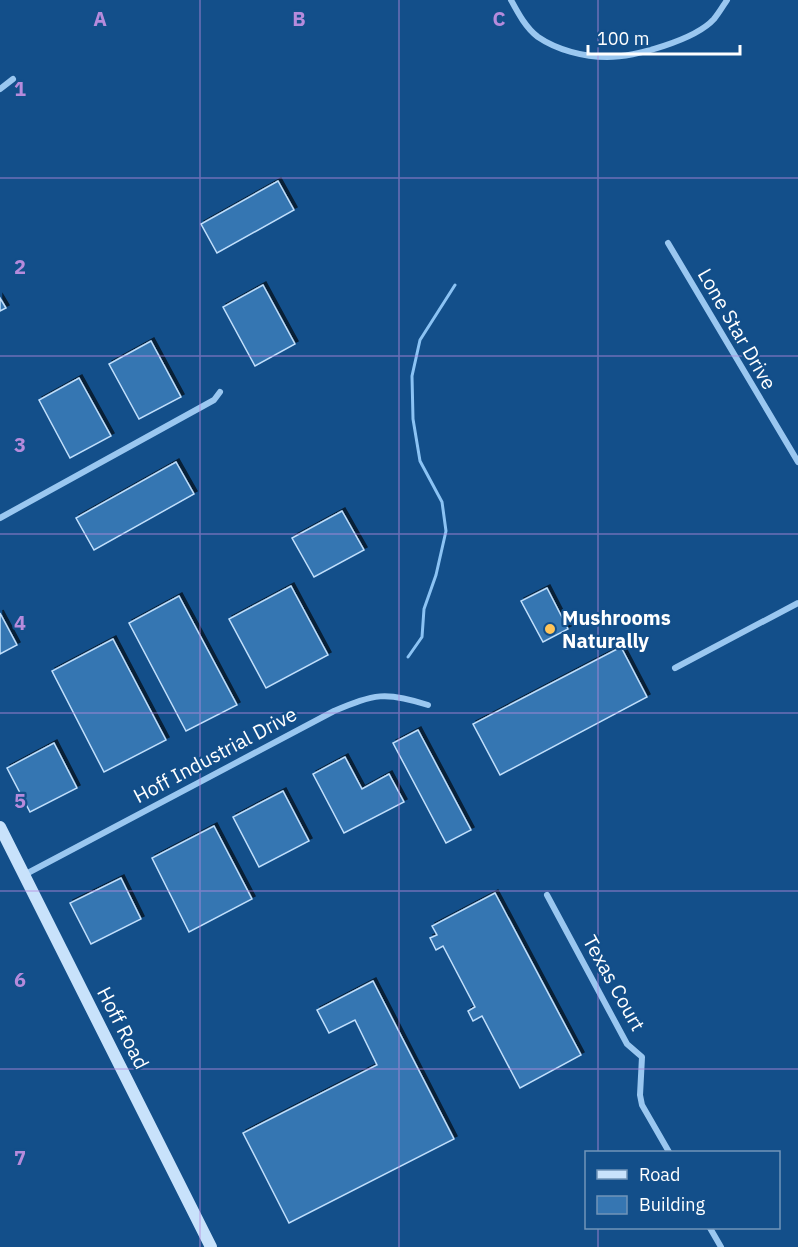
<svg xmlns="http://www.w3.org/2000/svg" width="798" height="1247" viewBox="0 0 798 1247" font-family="'IBM Plex Sans',sans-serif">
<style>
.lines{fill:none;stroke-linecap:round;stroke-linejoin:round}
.stream{stroke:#8bc3f4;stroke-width:3}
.building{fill:#3676b2;stroke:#c0dffc;stroke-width:1.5;filter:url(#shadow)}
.street{stroke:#9ac7f0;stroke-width:6}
.secondary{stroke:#c8e2fb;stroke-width:12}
.grid{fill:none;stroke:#b68bdc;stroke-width:1.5;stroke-opacity:0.55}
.poi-dot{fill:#ffc459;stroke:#134f8a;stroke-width:2}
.labels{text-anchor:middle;stroke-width:4.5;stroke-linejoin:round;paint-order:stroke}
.street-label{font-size:20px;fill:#fff;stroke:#134f8a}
.poi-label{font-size:20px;font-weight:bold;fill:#fff;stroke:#134f8a;text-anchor:start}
.grid-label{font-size:20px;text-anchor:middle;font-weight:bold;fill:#b68bdc;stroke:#134f8a;stroke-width:4.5;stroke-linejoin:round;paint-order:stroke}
</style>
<defs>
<filter id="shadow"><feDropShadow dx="3" dy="-3" stdDeviation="0" flood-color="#0009"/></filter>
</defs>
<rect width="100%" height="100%" fill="#134f8a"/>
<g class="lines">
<polyline class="stream" points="408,657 422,637 424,609 436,575 446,531 442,502 420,461 413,419 412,376 420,340 455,285"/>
</g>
<g class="building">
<polygon points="278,181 294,210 217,253 201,224"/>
<polygon points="263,285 295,344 255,366 223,307"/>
<polygon points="0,298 6,308 0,311"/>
<polygon points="151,341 181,397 139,419 109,364"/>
<polygon points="79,378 111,436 70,458 39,400"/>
<polygon points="176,462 194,494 94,550 76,518"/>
<polygon points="342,511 364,550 314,577 292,538"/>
<polygon points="291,586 328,655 266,688 229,619"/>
<polygon points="547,588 568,629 543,642 521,601"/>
<polygon points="179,596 237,705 186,731 129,623"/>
<polygon points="0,613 17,645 0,654"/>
<polygon points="113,639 166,740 104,772 52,671"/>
<polygon points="621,647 647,697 500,775 473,724"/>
<polygon points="418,730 471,830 446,843 393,743"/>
<polygon points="54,743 77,788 30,812 7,768"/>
<polygon points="345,757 362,789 389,774 404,802 344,833 313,774"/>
<polygon points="283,791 309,841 259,867 233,817"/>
<polygon points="214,826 252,899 189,932 152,858"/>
<polygon points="121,878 141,919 91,944 70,903"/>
<polygon points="495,893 581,1055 520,1088 482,1016 473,1021 468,1011 475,1007 443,946 436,950 430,938 437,935 432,926"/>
<polygon points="373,981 454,1139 289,1223 243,1133 377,1065 355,1020 329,1033 317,1010"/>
</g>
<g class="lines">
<g class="street">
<path d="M511,0C518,13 526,28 538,37C557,50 584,57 607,57C635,57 695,40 714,19C719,13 723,6 727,0"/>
<polyline points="0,89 13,79"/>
<polyline points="668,243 798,462"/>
<polyline points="0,518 214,400 220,392"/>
<polyline points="675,668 798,603"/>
<path d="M24,875L334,711C375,694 385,691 428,705"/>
<polyline points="547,895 627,1044 642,1057 640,1095 642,1105 669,1152"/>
<polyline points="710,1228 721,1247"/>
</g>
<polyline class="secondary" points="0,827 211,1247"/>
</g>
<path class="grid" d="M200,0V1247M399,0V1247M598,0V1152M0,178H798M0,356H798M0,534H798M0,713H798M0,891H798M0,1069H798M598,1228V1247"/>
<circle class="poi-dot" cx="550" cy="629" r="6"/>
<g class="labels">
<g class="street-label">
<text transform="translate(737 329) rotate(60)" y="7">Lone Star Drive</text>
<text transform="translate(215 755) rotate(-28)" y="7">Hoff Industrial Drive</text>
<text transform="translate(614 983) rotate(61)" y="7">Texas Court</text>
<text transform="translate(123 1028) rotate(63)" y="7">Hoff Road</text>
</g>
<g class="poi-label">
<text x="562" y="625">Mushrooms<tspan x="562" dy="23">Naturally</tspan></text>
</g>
</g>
<g class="grid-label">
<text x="100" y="26">A</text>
<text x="299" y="26">B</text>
<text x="499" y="26">C</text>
<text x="20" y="96">1</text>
<text x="20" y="274">2</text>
<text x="20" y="452">3</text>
<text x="20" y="630">4</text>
<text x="20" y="808">5</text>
<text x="20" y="987">6</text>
<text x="20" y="1165">7</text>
</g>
<rect x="585" y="1151" width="195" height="78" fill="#134f8a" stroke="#7195b9" stroke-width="1.5"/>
<rect x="597" y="1170" width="30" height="9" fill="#c8e2fb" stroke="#7195b9" stroke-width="1.5"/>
<text x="639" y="1181" font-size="18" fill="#ffffff">Road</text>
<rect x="597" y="1196" width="30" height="18" fill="#3676b2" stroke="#7195b9" stroke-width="1.5"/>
<text x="639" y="1211" font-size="18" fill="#ffffff">Building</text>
<path d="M588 45v9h152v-9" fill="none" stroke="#ffffff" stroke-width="3"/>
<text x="597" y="45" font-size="18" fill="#ffffff" stroke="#134f8a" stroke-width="4.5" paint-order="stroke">100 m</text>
</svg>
